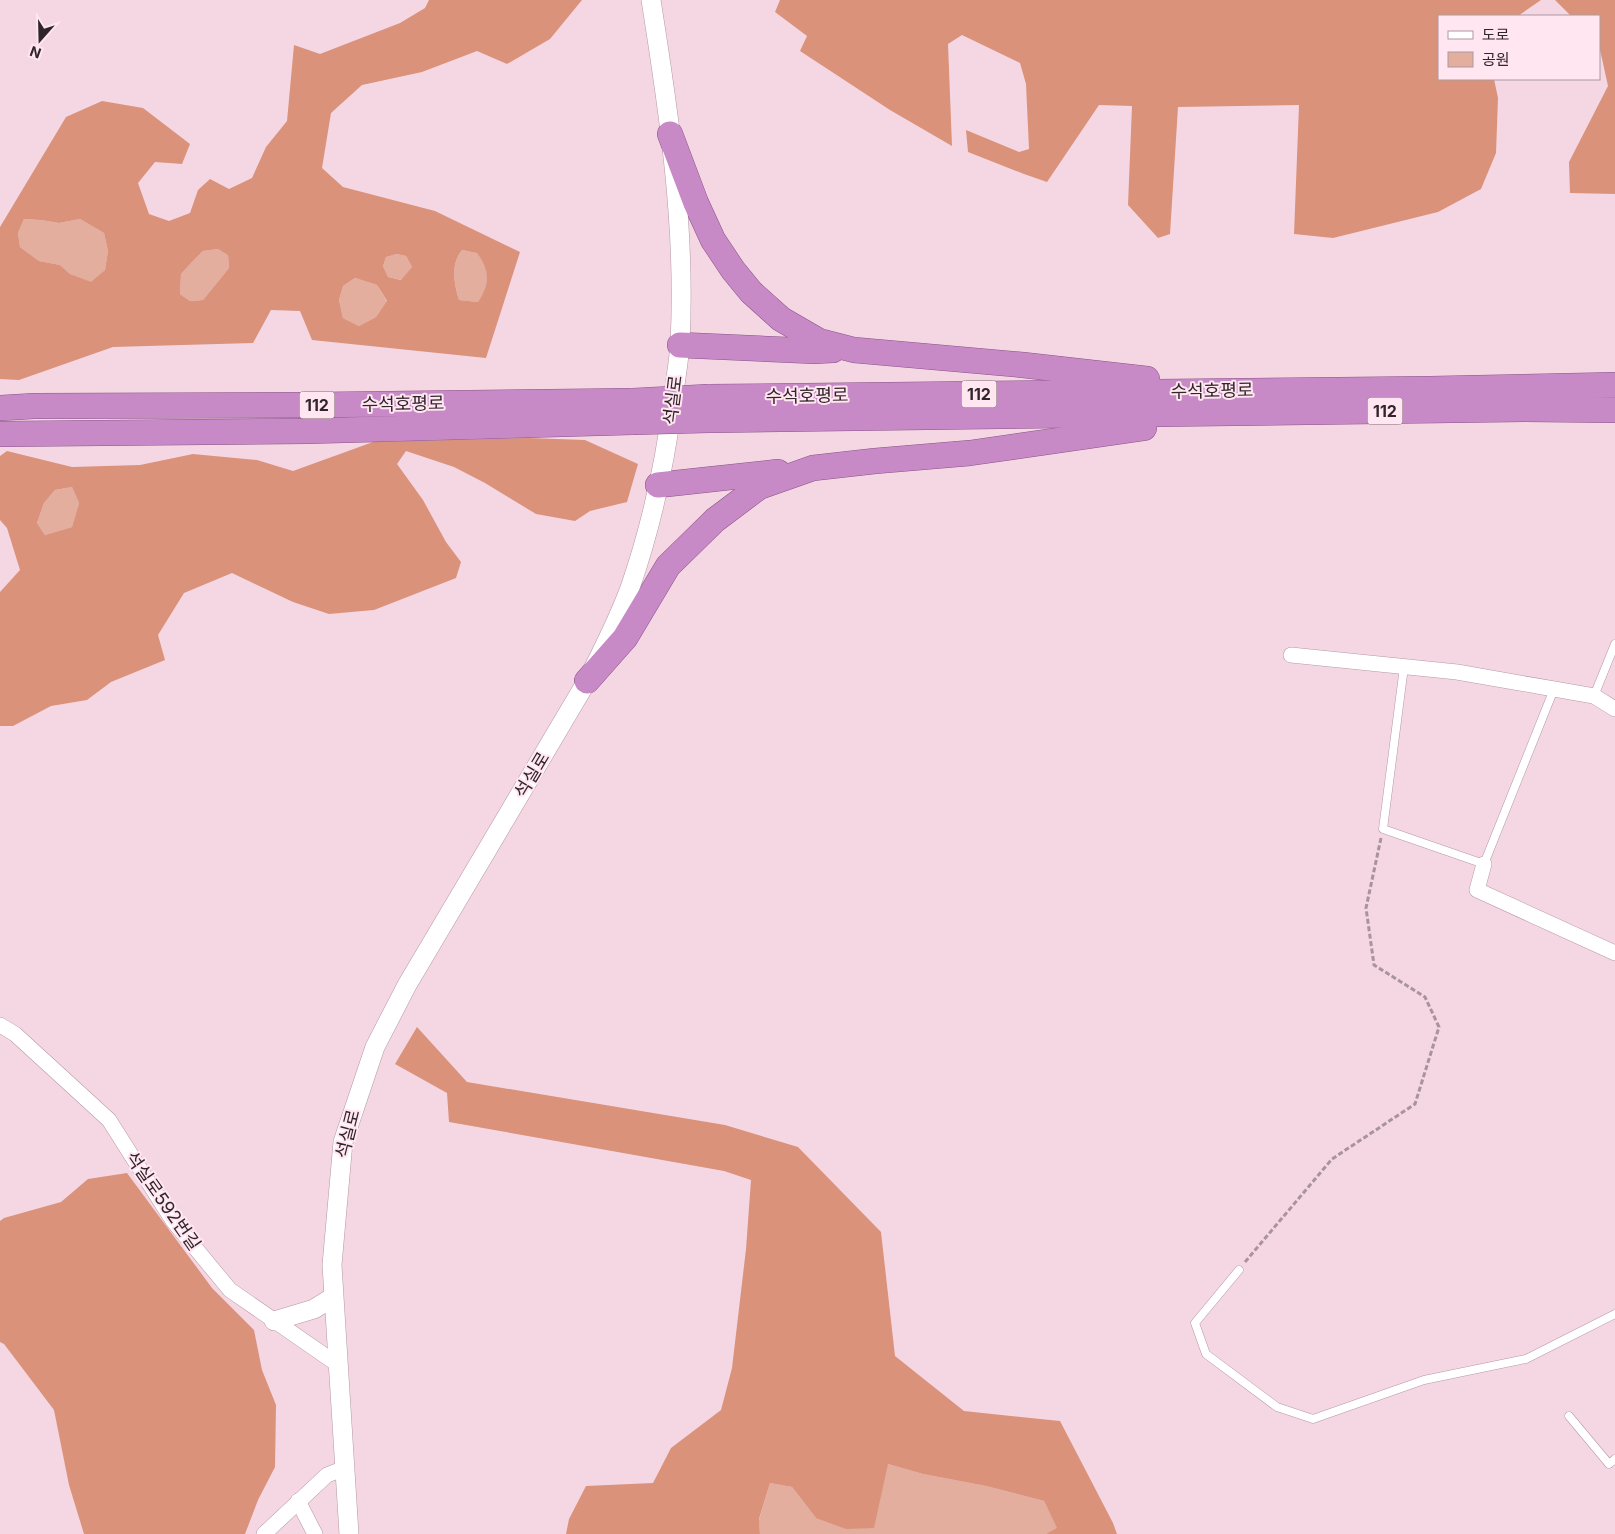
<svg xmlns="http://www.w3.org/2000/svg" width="1615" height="1534" viewBox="0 0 1615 1534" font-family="Inter,'Noto Sans KR',sans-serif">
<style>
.green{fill:#e3ae9d}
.forest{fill:#da927b;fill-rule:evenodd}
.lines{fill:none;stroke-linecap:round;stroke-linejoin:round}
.service-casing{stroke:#b598a4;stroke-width:9}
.minor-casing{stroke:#b598a4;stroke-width:16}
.tertiary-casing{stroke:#b598a4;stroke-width:20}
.trunk-casing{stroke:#895487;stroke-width:26}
.path{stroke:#a9939d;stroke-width:3;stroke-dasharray:5 2.5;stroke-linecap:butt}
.service{stroke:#fff;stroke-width:8}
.minor{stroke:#fff;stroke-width:15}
.tertiary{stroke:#fff;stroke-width:19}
.trunk{stroke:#c78ac7;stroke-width:25}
.trunk-bridge-casing{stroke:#895487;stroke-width:26;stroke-linecap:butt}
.trunk-bridge{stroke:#c78ac7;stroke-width:25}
.labels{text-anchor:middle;stroke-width:4;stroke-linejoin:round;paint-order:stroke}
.shield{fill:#ffe6f0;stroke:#6e5f65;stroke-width:1}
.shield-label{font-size:16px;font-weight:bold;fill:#30252a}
.street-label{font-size:18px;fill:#30252a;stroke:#ffe6f0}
</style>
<rect width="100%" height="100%" fill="#f5d7e4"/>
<g class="green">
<polygon points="24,219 41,220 59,223 80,219 104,233 108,251 105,270 91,283 70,274 60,265 39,261 20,247 18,233"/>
<polygon points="218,249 228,254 229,268 203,300 190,301 180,294 181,274 192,262 203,251"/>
<path d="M462,250L478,253C490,270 490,284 478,302L459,300C454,282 450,266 462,250Z"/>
<polygon points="397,254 406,256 412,267 402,280 388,277 383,266 386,257"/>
<polygon points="355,278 377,285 387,302 376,317 359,326 343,318 339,300 343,286"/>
<polygon points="72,487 79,503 72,527 45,535 37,523 44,503 55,490"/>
<polygon points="888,1464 923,1474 986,1486 1044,1501 1058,1529 1046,1534 760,1534 759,1520 770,1483 792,1487 816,1518"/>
</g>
<g class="forest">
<path d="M429,0H582L550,39L507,64L477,51L422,72L362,85L331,113L322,168L343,187L435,211L520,252L486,358L312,340L300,311L271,310L253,343L113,347L19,380L0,379V227L66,117L102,101L143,108L190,144L182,164L155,162L138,183L149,214L169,221L190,213L198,190L210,179L229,189L252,178L266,147L287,121L294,45L320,54L400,23L425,8ZM24,219L41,220L59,223L80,219L104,233L108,251L105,270L91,282L70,274L60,265L39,261L20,247L18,233ZM218,249L228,255L229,268L203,300L190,301L180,294L181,274L192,262L203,251ZM462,250L477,253C490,270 490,284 478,302L459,300C454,283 450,265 462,250ZM397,254L406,256L412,267L401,280L388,277L383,266L386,257ZM355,278L377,285L387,301L376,317L359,326L343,318L339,300L343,286Z"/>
<polygon points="780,0 1541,0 1518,16 1439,16 1439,79 1494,79 1498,98 1496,153 1481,189 1438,212 1333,238 1294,234 1299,105 1178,107 1170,234 1158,238 1128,205 1132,106 1099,105 1047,182 1024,174 968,152 966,130 1019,152 1029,149 1026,84 1020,63 962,35 948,44 952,146 890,110 800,51 807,36 775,12"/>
<polygon points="1555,0 1615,0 1615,194 1570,193 1569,162 1608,86 1599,45 1599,16 1571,16"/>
<path d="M528,438L585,440L638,464L627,502L590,511L575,521L536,514L485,483L454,467L406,451L397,464L423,500L446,542L461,562L456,578L374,610L329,614L293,602L232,573L184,593L158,635L165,660L111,682L87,700L51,706L13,726H0V592L20,570L7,528L0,520V456L7,451L72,467L140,465L193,454L257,460L293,471L373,442ZM72,487L79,503L72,527L45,535L37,523L44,503L55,490Z"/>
<polygon points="417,1027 467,1082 725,1125 798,1147 881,1232 895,1356 964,1411 1060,1421 1113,1523 1117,1534 1046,1534 1057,1528 1044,1501 986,1486 923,1474 888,1464 874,1528 846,1529 816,1518 792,1487 770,1483 759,1519 760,1534 566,1534 569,1519 586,1486 653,1483 671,1448 721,1410 732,1368 746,1249 751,1180 724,1171 449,1122 447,1093 395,1064"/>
<polygon points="127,1173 212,1288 254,1330 262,1370 276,1405 275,1467 258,1500 245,1534 84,1534 69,1485 54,1410 4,1344 0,1342 0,1221 4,1218 61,1202 88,1179"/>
</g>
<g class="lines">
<defs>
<g id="service">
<polyline points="1404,667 1383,829 1484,864 1554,689"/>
<polyline points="1594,696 1615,644"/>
<polyline points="1239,1270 1195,1323 1206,1354 1277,1407 1313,1419 1424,1380 1526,1359 1615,1314"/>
<polyline points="1569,1416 1609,1464 1615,1459"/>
</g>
<g id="minor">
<polyline points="1291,655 1457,672 1554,689 1594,696 1615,709"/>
<polyline points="1484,864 1477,890 1615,953"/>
<polyline points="0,1025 15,1034 109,1120 173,1221 230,1290 337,1364"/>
<polyline points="298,1501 315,1534"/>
<polyline points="264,1534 327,1475 345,1468"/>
</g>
<g id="tertiary">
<polyline points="274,1321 314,1309 333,1297"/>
<path d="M349,1534L332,1265L343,1142L375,1047L407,985L587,681C603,650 618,620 630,588C651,527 665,464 673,400C675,381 679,362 680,343C686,228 669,113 651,0"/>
</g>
<g id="trunk">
<polyline points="670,134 696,203 713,240 733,270 751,292 781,319 819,341 854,350 1023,365 1147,379"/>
<polyline points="680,345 814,351 833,350"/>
<polyline points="708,397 1430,389 1615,385"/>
<polyline points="0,408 34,406 306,405 633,401"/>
<polyline points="709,420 1525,409 1615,410"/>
<polyline points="0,434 307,431 633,422"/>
<polyline points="658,485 778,472"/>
<polyline points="587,681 625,638 668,566 715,520 759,487 813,468 875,461 970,453 1144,428"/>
</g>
</defs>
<use href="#service" class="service-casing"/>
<use href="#minor" class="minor-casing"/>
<use href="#tertiary" class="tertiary-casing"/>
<use href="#trunk" class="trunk-casing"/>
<polyline class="path" points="1245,1262 1332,1159 1415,1104 1439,1027 1425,997 1374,965 1366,908 1381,838"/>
<use href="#service" class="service"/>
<use href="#minor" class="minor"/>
<use href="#tertiary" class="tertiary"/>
<use href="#trunk" class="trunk"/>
<defs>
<g id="trunk-bridge">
<polyline points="633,401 708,397"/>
<polyline points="633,422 709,420"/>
</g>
</defs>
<use href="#trunk-bridge" class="trunk-bridge-casing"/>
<use href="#trunk-bridge" class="trunk-bridge"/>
</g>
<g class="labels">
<g class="shield">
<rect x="961.5" y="380.5" width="35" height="27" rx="4"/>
<rect x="299.5" y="391.5" width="35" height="27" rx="4"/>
<rect x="1367.5" y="397.5" width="35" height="27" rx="4"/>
</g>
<g class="shield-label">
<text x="979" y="400">112</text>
<text x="317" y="411">112</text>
<text x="1385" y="417">112</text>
</g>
<g class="street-label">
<text transform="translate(1212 391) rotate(-1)" y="6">수석호평로</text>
<text transform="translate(807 396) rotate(-1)" y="6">수석호평로</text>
<text transform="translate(673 400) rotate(-83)" y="6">석실로</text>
<text transform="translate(403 404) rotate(-1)" y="6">수석호평로</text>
<text transform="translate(532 775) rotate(-59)" y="6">석실로</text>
<text transform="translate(348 1134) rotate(-76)" y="6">석실로</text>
<text transform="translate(163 1201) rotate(55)" y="6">석실로592번길</text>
</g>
</g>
<rect x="1438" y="15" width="162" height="65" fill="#ffe6f0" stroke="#ac99a1"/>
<rect x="1448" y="31" width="25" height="8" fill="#ffffff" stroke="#ac99a1"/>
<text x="1482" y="40" font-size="15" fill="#30252a">도로</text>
<rect x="1448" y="52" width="25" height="15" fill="#e3ae9d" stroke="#ac99a1"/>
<text x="1482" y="65" font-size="15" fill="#30252a">공원</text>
<g transform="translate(40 40) rotate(200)" stroke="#ffe6f0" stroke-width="4" paint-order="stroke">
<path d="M0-4L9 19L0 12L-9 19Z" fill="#30252a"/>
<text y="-8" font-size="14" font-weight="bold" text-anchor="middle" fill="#30252a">N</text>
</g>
</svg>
